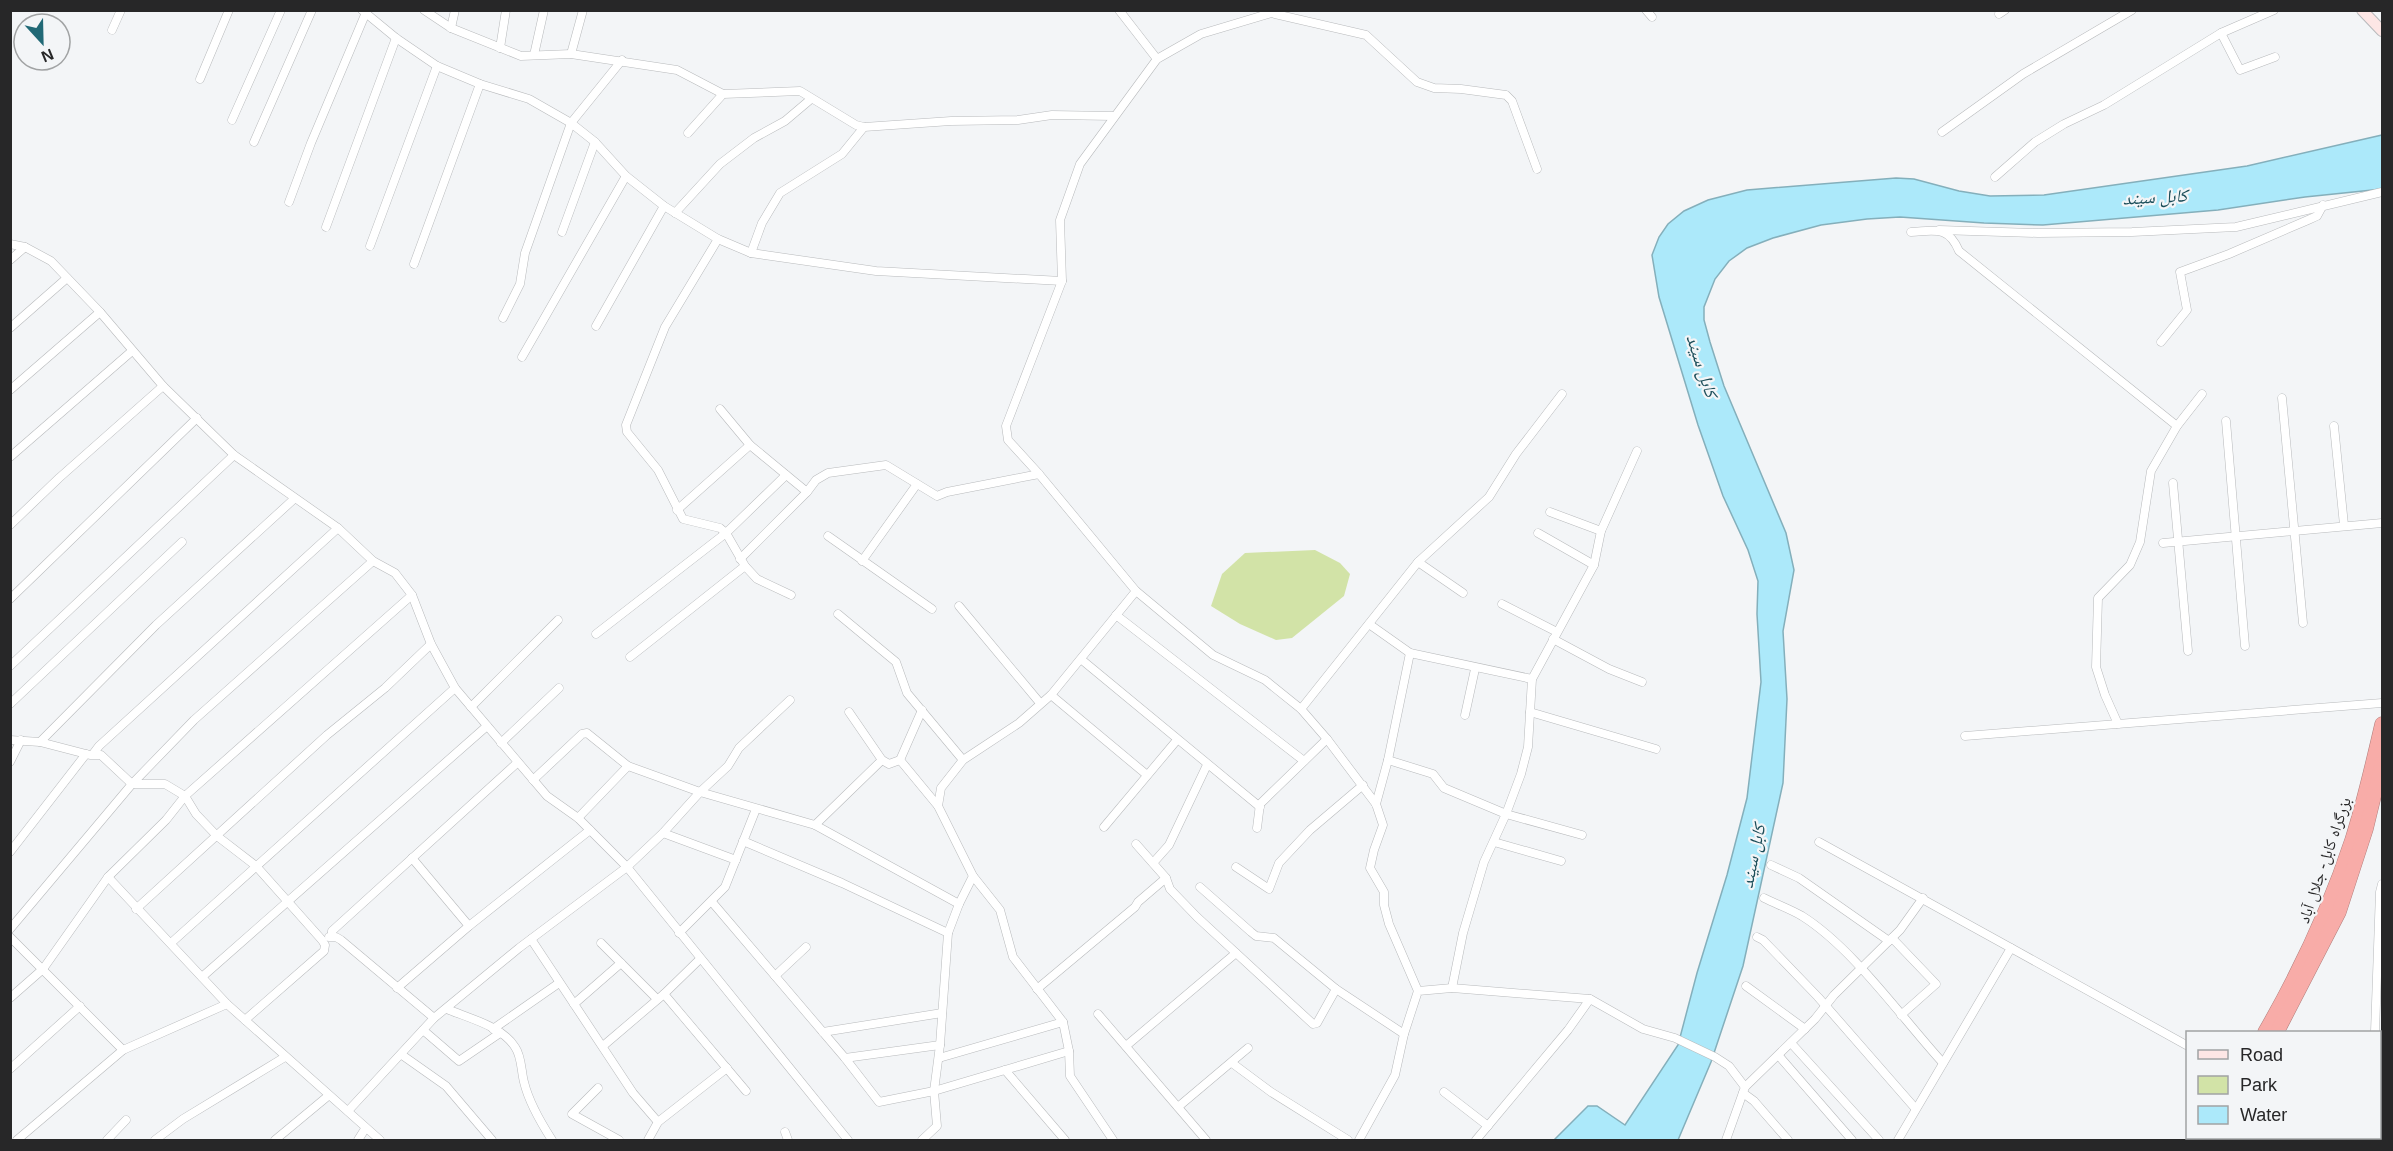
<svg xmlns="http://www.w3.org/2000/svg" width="2393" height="1151" viewBox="0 0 2393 1151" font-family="Helvetica,'Noto Naskh Arabic',sans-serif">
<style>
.green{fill:#d2e3a7}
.water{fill:#ace9fa;stroke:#84afbb;stroke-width:1.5}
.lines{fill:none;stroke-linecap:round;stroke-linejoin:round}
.street-casing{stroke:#b8babc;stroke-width:9}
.secondary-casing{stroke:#b8babc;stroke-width:12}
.highway-casing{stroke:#af7d7b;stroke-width:15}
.street{stroke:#fff;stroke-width:8}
.secondary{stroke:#fde6e5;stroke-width:10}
.highway{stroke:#f8aca8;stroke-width:14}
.labels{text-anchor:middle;stroke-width:4.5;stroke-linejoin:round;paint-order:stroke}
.street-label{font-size:16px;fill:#272728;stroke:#f3f5f7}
.water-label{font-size:18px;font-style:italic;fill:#1b4d59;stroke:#f3f5f7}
</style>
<rect width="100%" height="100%" fill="#f3f5f7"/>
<polygon class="green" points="1315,550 1340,563 1350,574 1344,596 1292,638 1276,640 1240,624 1211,606 1222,574 1245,553"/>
<polygon class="water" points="2382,135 2382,189 2305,197 2218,210 2043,225 1984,223 1900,217 1867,219 1821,225 1773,238 1747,248 1729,261 1715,279 1704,307 1704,320 1710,342 1724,386 1786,533 1794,570 1783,631 1787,699 1783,783 1743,966 1711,1062 1678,1140 1554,1140 1588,1106 1597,1106 1625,1125 1678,1045 1697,973 1727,875 1747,798 1761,682 1757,614 1758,581 1748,550 1723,496 1698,425 1659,297 1652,255 1659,237 1668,224 1684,211 1708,200 1747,190 1896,178 1914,179 1959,191 1990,196 2044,195 2247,166"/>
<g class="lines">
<defs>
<g id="street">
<polyline points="362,10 396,38 437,66 480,84 529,99 571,123 595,142 626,176 664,206 718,239 751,253 876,271 1062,281 1060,220 1080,164 1157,59 1201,34 1281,10"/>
<polyline points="424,10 451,28 521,56 571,54 677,70 723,94 800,91 856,125 864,127 951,121 1018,120 1052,115 1113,116"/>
<polyline points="1119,10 1157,59"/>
<polyline points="1646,10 1652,17"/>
<polyline points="1275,14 1366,35 1417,82 1434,88 1461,89 1506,95 1512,101 1537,169"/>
<polyline points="1999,14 2005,10"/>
<polyline points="451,28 455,10"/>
<polyline points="112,30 121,10"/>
<polyline points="2221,33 2240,70 2275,57"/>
<polyline points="500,48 506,10"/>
<polyline points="571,54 583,10"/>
<polyline points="534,55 544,10"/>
<polyline points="200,79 229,10"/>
<polyline points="232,120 281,10"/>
<polyline points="1942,132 2023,74 2132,10"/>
<polyline points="688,133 723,94"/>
<polyline points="254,142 312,10"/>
<polyline points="1995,177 2035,142 2064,124 2104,105 2221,33 2274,10"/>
<polyline points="289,202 311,143 367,10"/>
<polyline points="675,213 720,164 754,138 785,121 811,99"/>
<polyline points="326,227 396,38"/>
<polyline points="1939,230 2038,233 2132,232 2236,227 2382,192"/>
<polyline points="562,232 595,142"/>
<path d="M1911,232C1934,231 1948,225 1959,251L2177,426"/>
<polyline points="718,239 665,327 626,425 627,432 658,470 683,519 720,528 726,533 745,566 757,579 791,595"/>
<polyline points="10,244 25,247 51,261 100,312 163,386 234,455 338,528 373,561 395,573 412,595 431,644 455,688 547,796 578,818 627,867 848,1140"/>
<polyline points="370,246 437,66"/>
<polyline points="751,253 762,223 780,193 842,154 864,127"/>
<polyline points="10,260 25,247"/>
<polyline points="414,264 480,84"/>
<polyline points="1062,281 1006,426 1008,440 1039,474 1136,591 1213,655 1265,680 1301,709 1327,739 1376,804 1383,825 1374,850 1370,868 1384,892 1384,905 1389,924 1418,991"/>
<polyline points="503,318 520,284 525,253 571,123 622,60"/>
<polyline points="596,326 664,206"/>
<polyline points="10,328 67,278"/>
<polyline points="2161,342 2187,310 2180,272 2229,254 2308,220 2317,216 2323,205"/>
<polyline points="522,357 626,176"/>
<polyline points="10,390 100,312"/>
<polyline points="2282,398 2303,623"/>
<polyline points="720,409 750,445 807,492"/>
<polyline points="2226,421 2245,646"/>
<polyline points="2334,426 2344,525"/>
<polyline points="10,457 132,351"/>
<polyline points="2173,483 2188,651"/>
<polyline points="677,510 750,445"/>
<polyline points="1550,512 1601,531"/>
<polyline points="10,525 59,478 163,386"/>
<polyline points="1538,533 1594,565"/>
<polyline points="828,536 932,609"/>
<polyline points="2163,543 2382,523"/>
<polyline points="740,559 807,492 816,480 828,473 886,465 937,496 947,492 1039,474"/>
<polyline points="862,561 917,484"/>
<polyline points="1418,562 1463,593"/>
<polyline points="10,599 197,418"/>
<polyline points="1502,604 1557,632"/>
<polyline points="959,606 1040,703"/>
<polyline points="838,614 896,662 907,693 963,760"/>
<polyline points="1116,615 1304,761"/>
<polyline points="1369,624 1410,653 1532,679"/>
<polyline points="596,634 726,533 786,475"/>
<polyline points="1553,639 1609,669 1642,682"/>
<polyline points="630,657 745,566"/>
<polyline points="1082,660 1260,807"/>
<polyline points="10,666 234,455"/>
<polyline points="1051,695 1147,775"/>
<polyline points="10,704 182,542"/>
<polyline points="471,707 558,620"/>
<polyline points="1301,709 1418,562 1489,497 1516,454 1562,394"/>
<polyline points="849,712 882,760 889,764 900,760 922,710"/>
<polyline points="1530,712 1656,749"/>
<polyline points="1465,715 1475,669"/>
<polyline points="2118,724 2105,695 2096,667 2098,598 2130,565 2140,542 2151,471 2177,426 2202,394"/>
<polyline points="1965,736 2382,703"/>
<polyline points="10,740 40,742 90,755 101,755 132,784 165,784 185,796 196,814 217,836 256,866 322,940 325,945 324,951 245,1020"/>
<polyline points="40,742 156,625 294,499"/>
<polyline points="501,743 559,688"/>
<polyline points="93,754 99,746 338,528"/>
<polyline points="900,760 938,806"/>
<polyline points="1388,760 1433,774 1444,788 1506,814 1582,835"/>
<polyline points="10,762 21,740"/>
<polyline points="533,780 582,734 587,733 628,766"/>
<polyline points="1376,804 1388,760 1410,653"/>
<polyline points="578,818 628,766 700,792 815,825 959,904"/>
<polyline points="815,825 882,760"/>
<polyline points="1104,827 1177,740"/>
<polyline points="1257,828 1260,804 1327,739"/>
<polyline points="663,833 736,860"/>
<polyline points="743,841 842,883 948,933"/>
<polyline points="1494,842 1561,861"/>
<polyline points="1819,842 2011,948 1898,1140"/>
<polyline points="1136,844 1166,878 1170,889 1197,917 1313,1024 1317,1023 1336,989"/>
<polyline points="10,852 86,754"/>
<polyline points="412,858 469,926"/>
<polyline points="1153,863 1169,845 1207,765"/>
<polyline points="1771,865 1799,878 1889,941"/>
<polyline points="1236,867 1269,889 1279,863 1310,830 1363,785"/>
<polyline points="973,876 1000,910 1013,957 1063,1022 1069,1051 1070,1076 1113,1140"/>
<polyline points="108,877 227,1004 380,1140"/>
<polyline points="1200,887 1251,932 1256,936 1274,938 1336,989 1404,1034"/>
<path d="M1764,898C1776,904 1790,909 1802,916C1853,948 1901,1017 1943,1063"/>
<polyline points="712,902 845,1058 879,1102 934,1091 1069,1051"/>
<polyline points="136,909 327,735 385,688 431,644"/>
<polyline points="10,929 132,784 194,720 373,561"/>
<polyline points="679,933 725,887 756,809"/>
<polyline points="332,936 332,931 517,763"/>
<polyline points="10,937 123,1050"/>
<polyline points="329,937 336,937 341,940 434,1018"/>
<polyline points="1757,937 1763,940 1818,997 1915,1108"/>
<polyline points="1892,938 1936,984 1901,1015"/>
<polyline points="531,939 633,1093 658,1122"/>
<polyline points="171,943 455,688"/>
<polyline points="601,943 657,999"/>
<polyline points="2011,948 2188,1046"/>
<polyline points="775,976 806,947"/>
<polyline points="202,977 487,726"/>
<polyline points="1746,986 1805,1029"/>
<polyline points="397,988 469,926 590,830"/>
<polyline points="1452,988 1463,933 1484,862 1506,814 1521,774 1528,747 1532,679 1594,565 1601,531 1637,451"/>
<polyline points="1037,989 1135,907 1138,902 1166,878"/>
<polyline points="664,994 746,1091"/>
<polyline points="10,998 43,969 108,877 166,820 185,796 412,595"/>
<polyline points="574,1004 621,963"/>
<path d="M447,1009C468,1018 502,1026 515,1047C522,1057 521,1071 524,1082C529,1103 541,1123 552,1140"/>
<polyline points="1098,1014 1206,1140"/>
<polyline points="493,1029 559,983"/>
<polyline points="423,1030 459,1061 500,1033"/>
<polyline points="823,1032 942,1013"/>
<polyline points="2375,1032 2380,892 2382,884"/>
<polyline points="1791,1043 1879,1140"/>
<polyline points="603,1046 664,994 700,959"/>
<polyline points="1126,1046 1236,953"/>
<polyline points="402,1055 446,1086 492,1140"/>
<polyline points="1779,1056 1852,1140"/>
<polyline points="845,1058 940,1045"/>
<polyline points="939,1058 1063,1022"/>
<polyline points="1232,1063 1271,1092 1348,1140"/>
<polyline points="10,1069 80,1006"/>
<polyline points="1005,1070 1065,1140"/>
<polyline points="598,1088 572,1114 619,1140"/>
<polyline points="1444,1092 1488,1126"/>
<polyline points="1743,1093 1754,1101 1788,1140"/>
<polyline points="1178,1107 1248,1048"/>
<polyline points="348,1111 434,1018 519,948 627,867 663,833 700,792 728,766 739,748 790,700"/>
<polyline points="785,1132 788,1140"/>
<polyline points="17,1140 123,1050 227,1004"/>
<polyline points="107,1140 126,1120"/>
<polyline points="155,1140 183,1119 285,1057"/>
<polyline points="275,1140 328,1096"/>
<polyline points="358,1140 365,1129"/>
<polyline points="648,1140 658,1122 727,1068"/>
<polyline points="922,1140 937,1126 934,1091 940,1045 948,933 959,904 973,876 938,806 941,788 963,760 1019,723 1051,695 1136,591"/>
<polyline points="1359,1140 1395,1075 1404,1034 1418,991 1452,988 1590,999 1643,1029 1675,1038 1715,1057 1729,1066 1745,1087"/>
<polyline points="1476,1140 1568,1030 1590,999"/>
<polyline points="1726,1140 1745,1087 1815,1019 1834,995 1900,930 1923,898"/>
<polyline points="2370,1140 2371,1138"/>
</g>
<polyline id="secondary" points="2362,10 2382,31"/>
<g id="highway">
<path d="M2265,1032C2300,971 2330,907 2352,840C2364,802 2373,763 2382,724"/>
<polyline points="2277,1032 2339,912 2366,829 2382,763"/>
<polyline points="2206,1140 2207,1138"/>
<polyline points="2218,1140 2220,1138"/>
</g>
</defs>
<use href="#street" class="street-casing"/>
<use href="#secondary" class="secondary-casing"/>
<use href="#highway" class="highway-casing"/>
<use href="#street" class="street"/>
<use href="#secondary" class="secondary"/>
<use href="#highway" class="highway"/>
</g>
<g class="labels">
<g class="street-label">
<text transform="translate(2324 860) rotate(-71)" y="6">بزرگراه کابل- جلال آباد</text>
</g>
<g class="water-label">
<text transform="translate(2155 197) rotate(-3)" y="6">کابل سيند</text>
<text transform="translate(1702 366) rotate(72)" y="6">کابل سيند</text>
<text transform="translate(1753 856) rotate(-78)" y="6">کابل سيند</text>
</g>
</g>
<rect width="2393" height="1151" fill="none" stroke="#272728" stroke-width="24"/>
<rect x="2186" y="1031" width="195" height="108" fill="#f3f5f7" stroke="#a1a3a4" stroke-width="1.5"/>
<rect x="2198" y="1050" width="30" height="9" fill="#fde6e5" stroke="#a1a3a4" stroke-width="1.5"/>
<text x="2240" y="1061" font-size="18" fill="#272728">Road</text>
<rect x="2198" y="1076" width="30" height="18" fill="#d2e3a7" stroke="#a1a3a4" stroke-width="1.5"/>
<text x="2240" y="1091" font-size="18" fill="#272728">Park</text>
<rect x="2198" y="1106" width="30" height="18" fill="#ace9fa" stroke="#a1a3a4" stroke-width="1.5"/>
<text x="2240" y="1121" font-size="18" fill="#272728">Water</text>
<g transform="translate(42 42) rotate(158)"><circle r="28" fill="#f3f5f7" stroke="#a1a3a4" stroke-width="1.5"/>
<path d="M0-4.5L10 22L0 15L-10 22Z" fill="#216976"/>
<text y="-9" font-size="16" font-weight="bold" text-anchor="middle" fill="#272728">N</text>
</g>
</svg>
